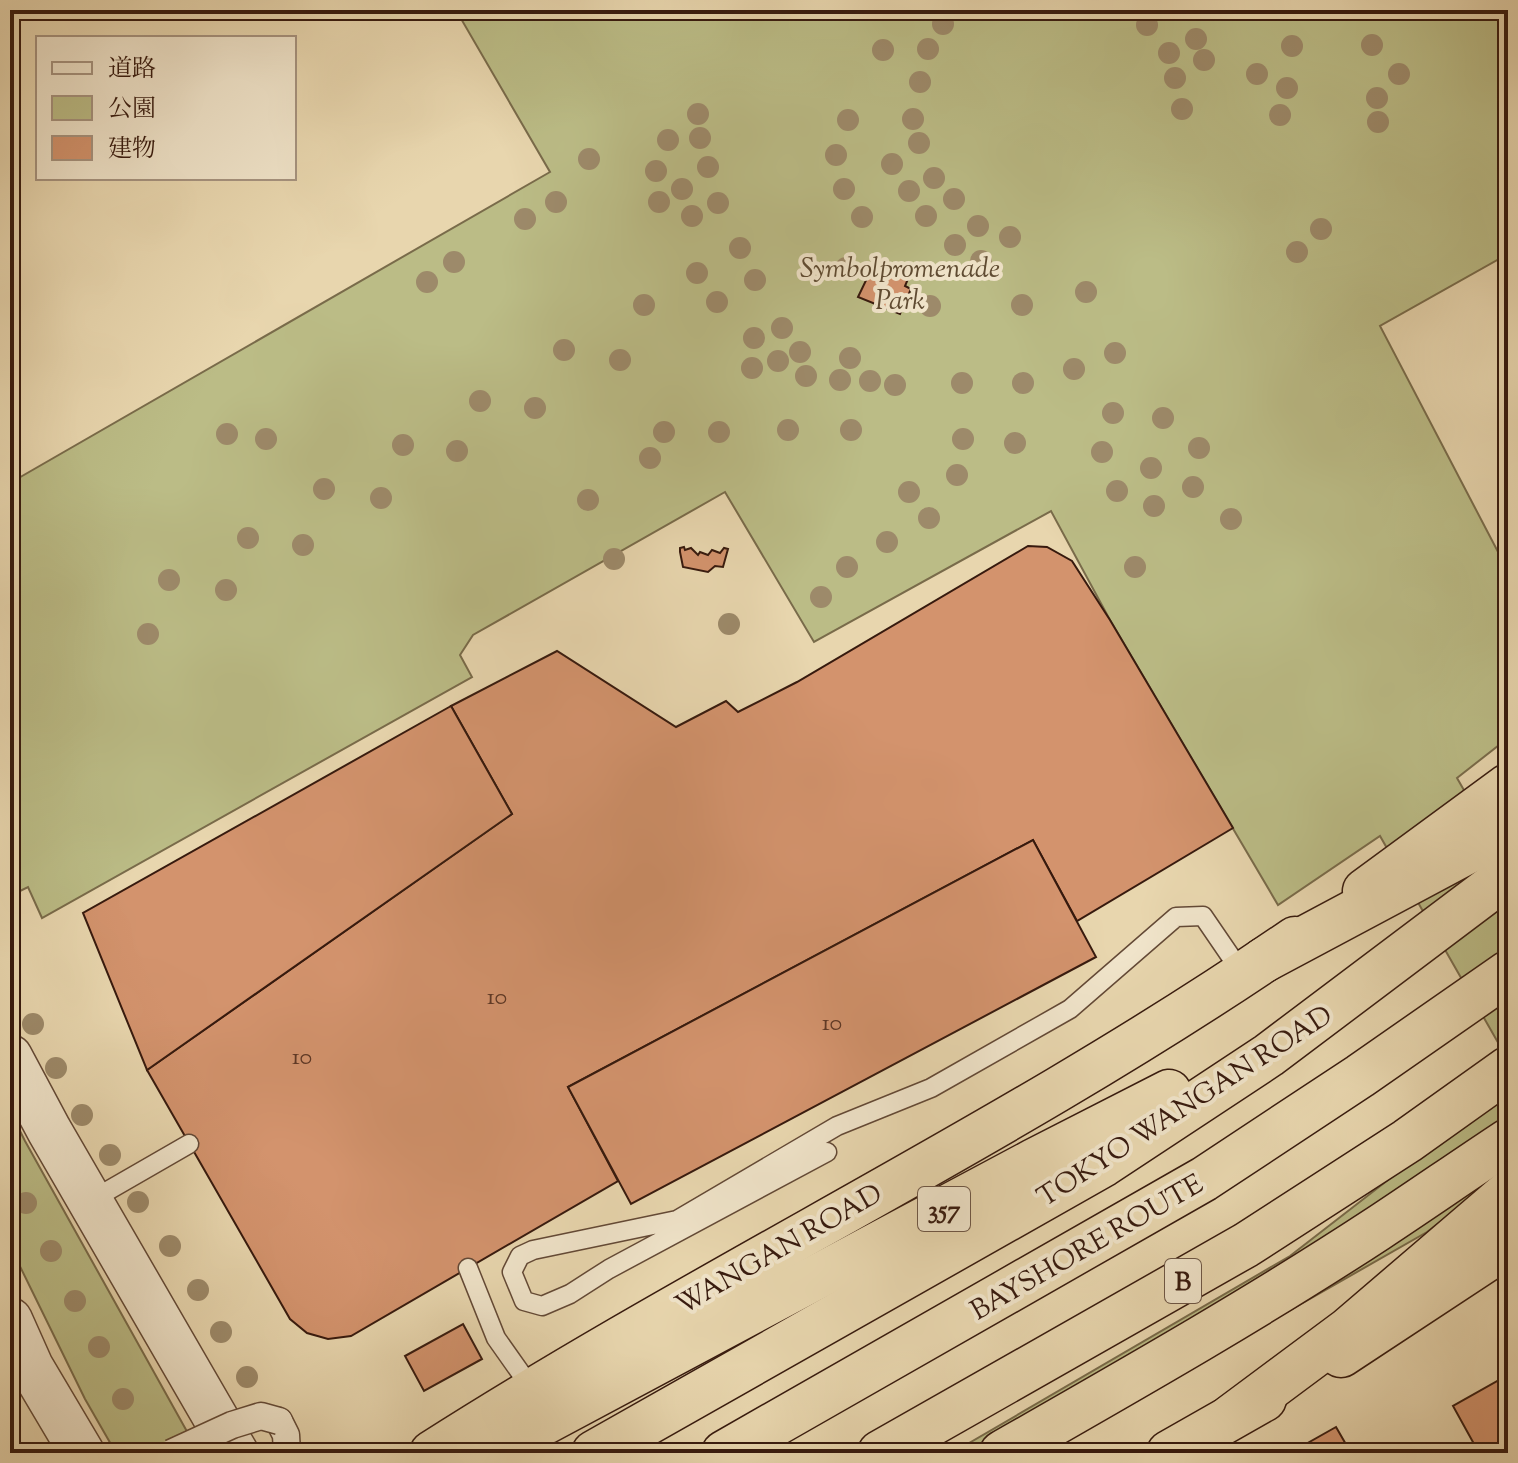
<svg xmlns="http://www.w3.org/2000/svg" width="1518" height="1463" viewBox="0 0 1518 1463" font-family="'Sorts Mill Goudy','Noto Serif JP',serif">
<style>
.green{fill:#bbbc86;stroke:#796b4a;stroke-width:2}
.building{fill:#d3936d;stroke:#371a0e;stroke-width:2}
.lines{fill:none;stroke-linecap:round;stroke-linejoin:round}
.service-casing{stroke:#634936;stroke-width:21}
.pedestrian-casing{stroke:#634936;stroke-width:29}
.tertiary-casing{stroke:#634936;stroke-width:47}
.trunk-casing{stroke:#371a0e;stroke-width:47}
.motorway-casing{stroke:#371a0e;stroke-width:47}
.service{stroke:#f0e4ca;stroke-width:18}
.pedestrian{stroke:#f0e4ca;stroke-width:26}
.tertiary{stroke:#f0e4ca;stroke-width:44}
.trunk{stroke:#e8d6ae;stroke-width:44}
.motorway{stroke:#e8d6ae;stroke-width:44}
.pedestrian-bridge-casing{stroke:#634936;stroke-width:29;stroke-linecap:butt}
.pedestrian-bridge{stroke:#f0e4ca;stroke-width:26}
.tree{fill:#9d8a6a}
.labels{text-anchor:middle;stroke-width:8;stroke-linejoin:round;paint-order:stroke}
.number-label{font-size:24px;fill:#5e3826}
.shield{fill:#f0e4ca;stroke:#6e5746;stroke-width:2}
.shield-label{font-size:26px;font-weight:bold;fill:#371a0e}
.park-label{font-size:28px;font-style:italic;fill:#5f4b32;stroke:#f0e4ca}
.street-label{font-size:28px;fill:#371a0e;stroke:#f0e4ca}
</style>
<rect width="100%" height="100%" fill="#e8d6ae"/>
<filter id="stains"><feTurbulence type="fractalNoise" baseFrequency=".0025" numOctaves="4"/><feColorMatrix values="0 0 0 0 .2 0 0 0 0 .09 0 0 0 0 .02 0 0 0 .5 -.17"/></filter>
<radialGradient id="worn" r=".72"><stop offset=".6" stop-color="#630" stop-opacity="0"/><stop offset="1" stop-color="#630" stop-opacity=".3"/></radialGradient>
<g class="green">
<polygon points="473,10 1497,10 1508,30 1508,254 1380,326 1508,571 1508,738 1457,778 1508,867 1508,1060 1380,836 1278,905 1110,620 1051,511 814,642 725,492 473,635 460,655 472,677 42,918 28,887 18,892 10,868 10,483 550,172 460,17"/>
<polygon points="1508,1087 1508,1170 1427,1232 1040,1453 952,1453 1290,1256"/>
<polygon points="10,1111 25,1141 199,1453 116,1453 85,1399 10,1246"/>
</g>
<g class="building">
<polygon points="880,261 910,274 905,286 911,289 900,314 858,297 870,272 875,274"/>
<polygon points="1028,546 1047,547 1072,561 1110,620 1233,828 1077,921 1033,840 568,1087 618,1181 351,1336 328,1339 307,1333 290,1319 147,1070 512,814 451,706 557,651 676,727 726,701 738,712 797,682"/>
<polygon points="684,547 685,550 691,548 698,555 700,552 708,555 712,550 720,553 724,548 728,549 723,567 715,566 708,572 683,567 680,552 680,548"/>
<polygon points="451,706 512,814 147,1070 83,913"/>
<polygon points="1033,840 1096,957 631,1204 568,1087"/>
<polygon points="463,1324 482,1359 424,1391 405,1356"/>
<polygon points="1508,1375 1508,1453 1479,1453 1453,1406"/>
<polygon points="1336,1427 1351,1453 1290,1453"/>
</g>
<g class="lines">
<defs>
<g id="service">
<polyline points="827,1152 609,1269 570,1294 542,1306 524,1301 512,1272 520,1256 533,1250 677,1220 837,1126 931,1088 1070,1009 1176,917 1203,916 1242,973"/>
<polyline points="90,1201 189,1144"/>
<polyline points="468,1268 496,1338 532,1389"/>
</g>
<polyline id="pedestrian" points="279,1421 286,1435 287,1453"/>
<g id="tertiary">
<polyline points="10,1057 49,1130 236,1453"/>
<polyline points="10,1320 31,1367 82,1453"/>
</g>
<g id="trunk">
<polyline points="1365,891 1508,786"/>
<polyline points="1341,1355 1508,1245"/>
<path d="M432,1453C714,1273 1019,1129 1295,939"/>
<polyline points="481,1453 545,1422 1034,1161 1169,1092"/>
<polyline points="594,1453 1104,1164 1269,1055 1508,875"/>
<path d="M1002,1453C1128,1381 1255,1309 1377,1229C1421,1200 1464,1170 1508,1141"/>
<polyline points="1169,1453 1264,1399"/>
</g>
<g id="motorway">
<polyline points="1264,960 1508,830"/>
<polyline points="1231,1417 1348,1330 1508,1193"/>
<polyline points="724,1453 1204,1179 1360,1076 1508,973"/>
<polyline points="880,1453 1246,1245 1407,1141 1508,1069"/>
</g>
</defs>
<use href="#service" class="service-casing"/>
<use href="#pedestrian" class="pedestrian-casing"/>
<use href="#tertiary" class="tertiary-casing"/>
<use href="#trunk" class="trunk-casing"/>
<use href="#motorway" class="motorway-casing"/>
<use href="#service" class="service"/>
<use href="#pedestrian" class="pedestrian"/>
<use href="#tertiary" class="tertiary"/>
<use href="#trunk" class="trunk"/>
<use href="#motorway" class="motorway"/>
<defs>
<polyline id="pedestrian-bridge" points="171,1453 232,1425 261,1416 279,1421"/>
</defs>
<use href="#pedestrian-bridge" class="pedestrian-bridge-casing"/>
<use href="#pedestrian-bridge" class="pedestrian-bridge"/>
</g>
<g class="tree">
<circle cx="943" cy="24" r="11"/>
<circle cx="1147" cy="25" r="11"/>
<circle cx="1196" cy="39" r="11"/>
<circle cx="1372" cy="45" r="11"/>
<circle cx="1292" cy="46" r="11"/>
<circle cx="928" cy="49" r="11"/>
<circle cx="883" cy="50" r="11"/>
<circle cx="1169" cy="53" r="11"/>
<circle cx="1204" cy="60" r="11"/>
<circle cx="1257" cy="74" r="11"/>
<circle cx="1399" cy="74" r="11"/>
<circle cx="1175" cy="78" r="11"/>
<circle cx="920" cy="82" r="11"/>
<circle cx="1287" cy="88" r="11"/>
<circle cx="1377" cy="98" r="11"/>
<circle cx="1182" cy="109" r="11"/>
<circle cx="698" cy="114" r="11"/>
<circle cx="1280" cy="115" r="11"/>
<circle cx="913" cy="119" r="11"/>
<circle cx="848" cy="120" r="11"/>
<circle cx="1378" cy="122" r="11"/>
<circle cx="700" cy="138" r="11"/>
<circle cx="668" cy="140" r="11"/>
<circle cx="919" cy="143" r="11"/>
<circle cx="836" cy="155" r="11"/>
<circle cx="589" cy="159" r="11"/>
<circle cx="892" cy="164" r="11"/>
<circle cx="708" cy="167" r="11"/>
<circle cx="656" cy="171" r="11"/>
<circle cx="934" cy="178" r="11"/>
<circle cx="682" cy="189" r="11"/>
<circle cx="844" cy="189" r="11"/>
<circle cx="909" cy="191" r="11"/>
<circle cx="954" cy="199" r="11"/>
<circle cx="556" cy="202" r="11"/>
<circle cx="659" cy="202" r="11"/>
<circle cx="718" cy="203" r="11"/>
<circle cx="692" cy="216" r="11"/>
<circle cx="926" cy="216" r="11"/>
<circle cx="862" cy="217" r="11"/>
<circle cx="525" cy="219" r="11"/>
<circle cx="978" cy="226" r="11"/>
<circle cx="1321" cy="229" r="11"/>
<circle cx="1010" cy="237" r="11"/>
<circle cx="955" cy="245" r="11"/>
<circle cx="740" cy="248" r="11"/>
<circle cx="1297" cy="252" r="11"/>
<circle cx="981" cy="261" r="11"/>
<circle cx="454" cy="262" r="11"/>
<circle cx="846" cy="268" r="11"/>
<circle cx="697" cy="273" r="11"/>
<circle cx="755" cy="280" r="11"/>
<circle cx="427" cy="282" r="11"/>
<circle cx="1086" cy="292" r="11"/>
<circle cx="717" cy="302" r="11"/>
<circle cx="644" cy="305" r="11"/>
<circle cx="1022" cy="305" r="11"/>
<circle cx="930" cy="306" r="11"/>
<circle cx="782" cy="328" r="11"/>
<circle cx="754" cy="338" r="11"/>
<circle cx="564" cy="350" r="11"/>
<circle cx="800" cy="352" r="11"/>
<circle cx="1115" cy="353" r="11"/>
<circle cx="850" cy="358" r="11"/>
<circle cx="620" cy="360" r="11"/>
<circle cx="778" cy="361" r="11"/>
<circle cx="752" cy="368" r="11"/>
<circle cx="1074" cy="369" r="11"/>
<circle cx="806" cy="376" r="11"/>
<circle cx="840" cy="380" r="11"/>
<circle cx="870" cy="381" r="11"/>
<circle cx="962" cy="383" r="11"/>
<circle cx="1023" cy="383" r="11"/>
<circle cx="895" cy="385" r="11"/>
<circle cx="480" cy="401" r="11"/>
<circle cx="535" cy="408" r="11"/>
<circle cx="1113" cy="413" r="11"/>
<circle cx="1163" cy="418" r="11"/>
<circle cx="788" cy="430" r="11"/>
<circle cx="851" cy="430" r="11"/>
<circle cx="664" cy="432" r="11"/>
<circle cx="719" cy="432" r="11"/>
<circle cx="227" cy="434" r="11"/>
<circle cx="266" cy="439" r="11"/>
<circle cx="963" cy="439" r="11"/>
<circle cx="1015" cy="443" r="11"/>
<circle cx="403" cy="445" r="11"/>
<circle cx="1199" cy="448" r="11"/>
<circle cx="457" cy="451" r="11"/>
<circle cx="1102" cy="452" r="11"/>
<circle cx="650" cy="458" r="11"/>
<circle cx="1151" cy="468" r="11"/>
<circle cx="957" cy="475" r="11"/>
<circle cx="1193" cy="487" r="11"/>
<circle cx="324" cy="489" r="11"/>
<circle cx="1117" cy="491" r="11"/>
<circle cx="909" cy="492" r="11"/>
<circle cx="381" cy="498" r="11"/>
<circle cx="588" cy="500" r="11"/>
<circle cx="1154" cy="506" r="11"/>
<circle cx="929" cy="518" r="11"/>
<circle cx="1231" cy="519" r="11"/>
<circle cx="248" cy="538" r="11"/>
<circle cx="887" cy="542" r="11"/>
<circle cx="303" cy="545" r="11"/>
<circle cx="614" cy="559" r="11"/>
<circle cx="847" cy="567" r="11"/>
<circle cx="1135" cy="567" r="11"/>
<circle cx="169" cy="580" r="11"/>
<circle cx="226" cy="590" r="11"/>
<circle cx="821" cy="597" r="11"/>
<circle cx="729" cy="624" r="11"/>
<circle cx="148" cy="634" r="11"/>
<circle cx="33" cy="1024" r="11"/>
<circle cx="56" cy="1068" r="11"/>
<circle cx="82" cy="1115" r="11"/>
<circle cx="110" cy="1155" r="11"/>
<circle cx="138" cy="1202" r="11"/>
<circle cx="26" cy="1203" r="11"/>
<circle cx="170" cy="1246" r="11"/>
<circle cx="51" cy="1251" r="11"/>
<circle cx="198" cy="1290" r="11"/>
<circle cx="75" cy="1301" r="11"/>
<circle cx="221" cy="1332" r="11"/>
<circle cx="99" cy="1347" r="11"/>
<circle cx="247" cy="1377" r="11"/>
<circle cx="123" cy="1399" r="11"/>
</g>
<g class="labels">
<g class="number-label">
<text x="497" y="1004">10</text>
<text x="832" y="1030">10</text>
<text x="302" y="1064">10</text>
</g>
<g class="shield">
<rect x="918" y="1187" width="52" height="44" rx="6"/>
<rect x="1165" y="1259" width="36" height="44" rx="6"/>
</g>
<g class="shield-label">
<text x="944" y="1218">357</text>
<text x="1183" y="1290">B</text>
</g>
<g class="park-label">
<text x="900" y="277">Symbolpromenade<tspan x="900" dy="32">Park</tspan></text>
</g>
<g class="street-label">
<text transform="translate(1184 1105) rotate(-33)" y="10">TOKYO WANGAN ROAD</text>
<text transform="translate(1086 1246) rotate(-30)" y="10">BAYSHORE ROUTE</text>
<text transform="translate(778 1248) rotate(-30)" y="10">WANGAN ROAD</text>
</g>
</g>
<rect width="1518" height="1463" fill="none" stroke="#e8d6ae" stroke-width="40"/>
<rect x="12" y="12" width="1494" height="1439" fill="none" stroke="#371a0e" stroke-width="4"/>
<rect x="20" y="20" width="1478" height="1423" fill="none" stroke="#371a0e" stroke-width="2"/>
<rect x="36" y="36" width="260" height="144" fill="#f0e4ca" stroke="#a6937f" stroke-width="2"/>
<rect x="52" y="62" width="40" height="12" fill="#f0e4ca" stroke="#a6937f" stroke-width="2"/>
<text x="108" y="76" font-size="24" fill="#371a0e">道路</text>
<rect x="52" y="96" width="40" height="24" fill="#bbbc86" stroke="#a6937f" stroke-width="2"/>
<text x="108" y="116" font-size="24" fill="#371a0e">公園</text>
<rect x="52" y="136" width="40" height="24" fill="#d3936d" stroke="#a6937f" stroke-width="2"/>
<text x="108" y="156" font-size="24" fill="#371a0e">建物</text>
<rect width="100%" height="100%" filter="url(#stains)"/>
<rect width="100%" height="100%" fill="url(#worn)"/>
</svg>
